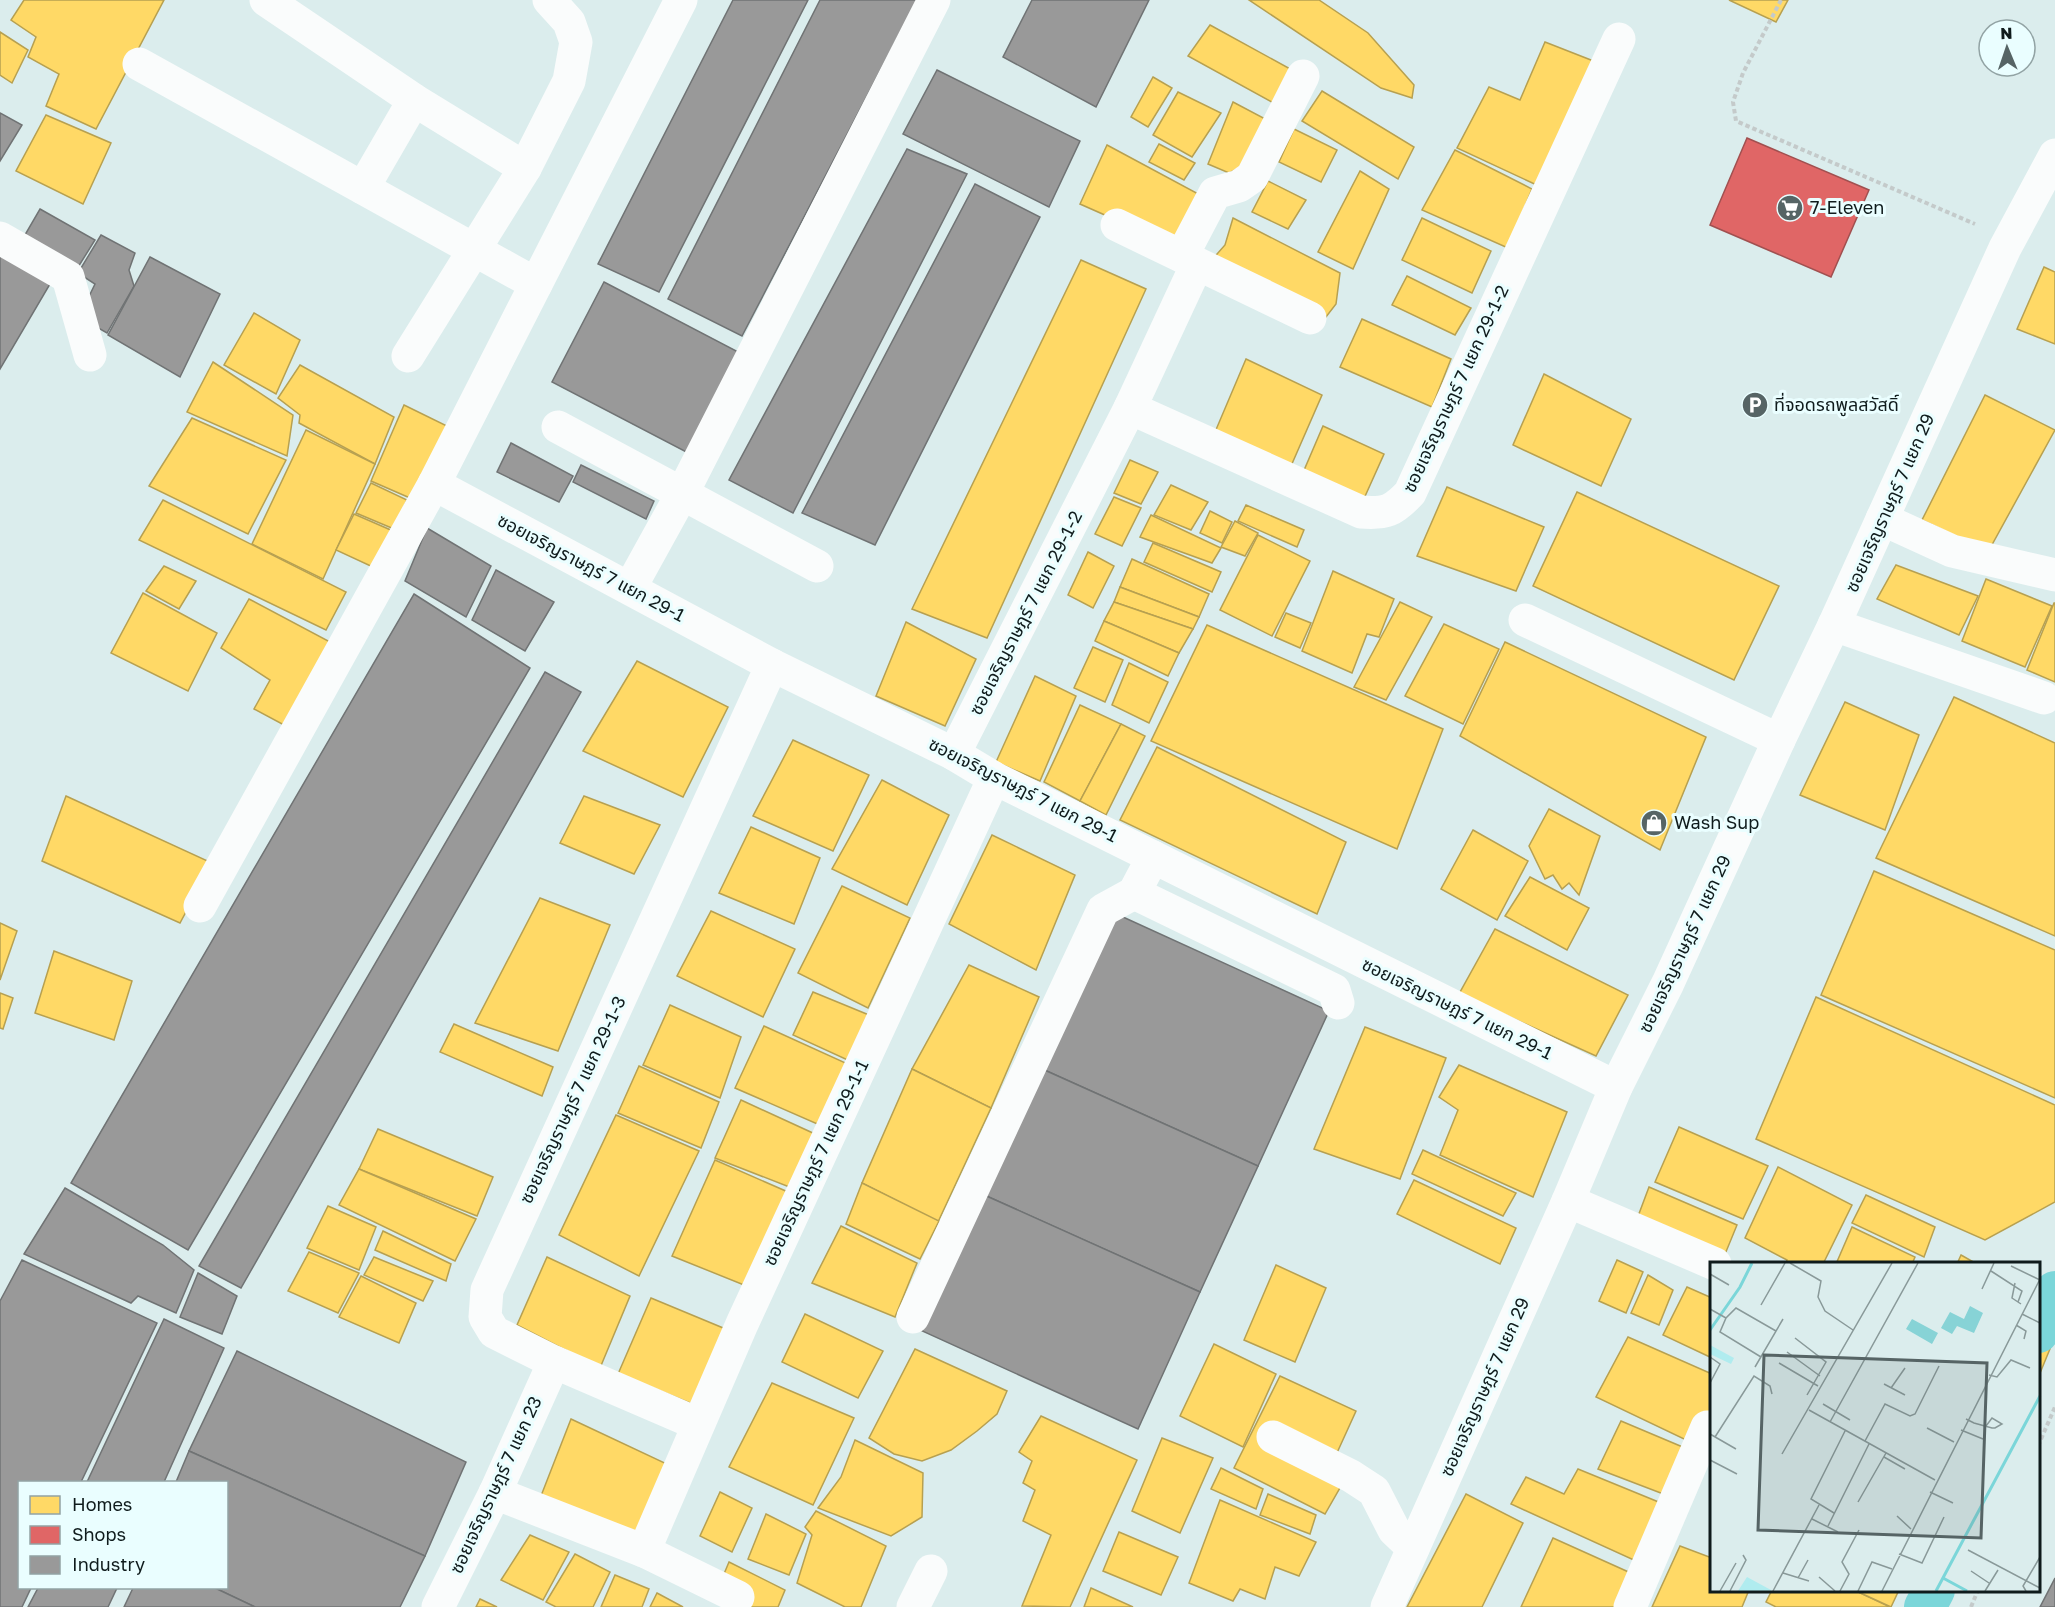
<svg xmlns="http://www.w3.org/2000/svg" width="2055" height="1607" viewBox="0 0 2055 1607" font-family="'Golos Text','Noto Sans Thai',sans-serif">
<style>
.homes{fill:#ffd966;stroke:#b7a050;stroke-width:1.5}
.shops{fill:#e06666;stroke:#a15050;stroke-width:1.5}
.industry{fill:#999;stroke:#707374;stroke-width:1.5}
.lines{fill:none;stroke-linecap:round;stroke-linejoin:round}
.canal{stroke:#7bd6d9;stroke-width:42}
.path{stroke:#c4caca;stroke-width:4;stroke-dasharray:4.5 3;stroke-linecap:butt}
.minor{stroke:#fafcfc;stroke-width:33}
.labels{text-anchor:middle;stroke-width:6;stroke-linejoin:round;paint-order:stroke}
.poi-label{font-size:18px;fill:#0f1b1c;stroke:#eafeff;text-anchor:start}
.street-label{font-size:18px;fill:#0f1b1c;stroke:#eafeff}
.inset-river{fill:none;stroke:#7bd6d9;stroke-width:3}
.inset-road{fill:none;stroke:#899999;stroke-width:1.5}
.view{fill:#566465;fill-opacity:0.15;stroke:#566465;stroke-width:3}
.inset-edge{fill:none;stroke:#0f1b1c;stroke-width:3}
</style>
<rect width="100%" height="100%" fill="#dbeded"/>
<g class="homes">
<polygon points="24,0 164,0 96,129 46,106 59,74 28,57 36,37 11,20"/>
<polygon points="1249,0 1319,0 1368,33 1414,85 1412,98 1381,88"/>
<polygon points="1729,0 1788,0 1776,22"/>
<polygon points="1210,25 1303,76 1279,106 1188,56"/>
<polygon points="0,32 28,50 12,83 0,75"/>
<polygon points="1545,42 1596,62 1541,187 1457,148 1489,87 1520,100"/>
<polygon points="1153,77 1172,88 1148,127 1131,117"/>
<polygon points="1322,91 1414,147 1398,179 1302,121"/>
<polygon points="1178,92 1221,113 1192,157 1153,135"/>
<polygon points="1233,102 1271,122 1247,164 1229,173 1208,164"/>
<polygon points="46,115 111,143 83,204 16,171"/>
<polygon points="1294,129 1337,150 1321,182 1279,162"/>
<polygon points="1159,144 1195,163 1184,180 1149,162"/>
<polygon points="1107,145 1217,204 1193,254 1080,204"/>
<polygon points="1455,150 1532,189 1508,248 1422,210"/>
<polygon points="1360,171 1389,189 1353,269 1318,252"/>
<polygon points="1268,181 1306,200 1288,229 1252,212"/>
<polygon points="1233,218 1340,273 1336,304 1319,326 1210,262 1225,245"/>
<polygon points="1422,218 1491,251 1472,293 1402,260"/>
<polygon points="1081,260 1146,289 987,638 912,609"/>
<polygon points="2044,267 2055,272 2055,344 2017,329"/>
<polygon points="1407,276 1471,308 1455,335 1392,305"/>
<polygon points="254,313 300,340 276,394 224,365"/>
<polygon points="1362,319 1451,359 1432,407 1340,367"/>
<polygon points="1246,359 1322,395 1291,466 1215,432"/>
<polygon points="213,362 293,415 287,456 187,412"/>
<polygon points="300,365 394,417 375,464 299,423 300,415 278,398"/>
<polygon points="1544,374 1631,419 1601,486 1513,445"/>
<polygon points="1985,395 2055,430 1988,552 1922,520"/>
<polygon points="404,405 449,427 410,498 371,481"/>
<polygon points="192,418 286,460 248,534 149,486"/>
<polygon points="1323,426 1384,454 1362,503 1302,475"/>
<polygon points="306,430 375,464 323,579 252,544"/>
<polygon points="1130,460 1158,472 1141,504 1114,493"/>
<polygon points="371,483 407,500 394,529 356,513"/>
<polygon points="1171,485 1208,502 1191,530 1154,515"/>
<polygon points="1447,487 1544,527 1516,591 1417,556"/>
<polygon points="1577,492 1779,586 1734,680 1533,586"/>
<polygon points="1114,497 1141,508 1122,546 1095,534"/>
<polygon points="163,500 346,592 326,630 139,540"/>
<polygon points="1246,505 1304,530 1297,547 1238,521"/>
<polygon points="1210,511 1232,522 1222,543 1200,533"/>
<polygon points="354,514 393,531 375,568 336,550"/>
<polygon points="1151,515 1221,548 1212,563 1140,537"/>
<polygon points="1235,521 1258,533 1245,556 1221,547"/>
<polygon points="1258,535 1310,561 1272,636 1220,610"/>
<polygon points="1153,543 1221,572 1212,592 1144,562"/>
<polygon points="1088,552 1114,566 1093,608 1068,595"/>
<polygon points="1132,559 1209,594 1199,617 1120,587"/>
<polygon points="1896,565 1978,596 1959,635 1877,599"/>
<polygon points="164,566 196,581 179,609 146,591"/>
<polygon points="1333,571 1394,599 1379,637 1367,634 1352,673 1302,651"/>
<polygon points="1986,579 2052,606 2025,667 1962,641"/>
<polygon points="1120,587 1199,617 1193,629 1114,602"/>
<polygon points="143,593 217,633 188,691 111,653"/>
<polygon points="249,599 332,643 284,725 254,709 270,680 221,648"/>
<polygon points="1114,602 1193,629 1179,653 1104,621"/>
<polygon points="1400,602 1432,617 1386,700 1354,687"/>
<polygon points="2054,603 2055,603 2055,682 2027,670"/>
<polygon points="1286,613 1311,623 1300,648 1275,637"/>
<polygon points="1104,621 1179,653 1168,676 1095,641"/>
<polygon points="906,622 976,659 945,726 876,696"/>
<polygon points="1444,624 1499,649 1463,724 1405,696"/>
<polygon points="1207,625 1443,729 1397,849 1151,741"/>
<polygon points="1505,642 1706,737 1660,850 1460,736"/>
<polygon points="1093,647 1123,660 1105,702 1074,688"/>
<polygon points="637,661 728,707 683,797 583,751"/>
<polygon points="1129,663 1168,682 1149,723 1112,705"/>
<polygon points="1035,676 1076,696 1040,781 996,762"/>
<polygon points="1954,697 2055,743 2055,936 1876,858"/>
<polygon points="1845,702 1919,735 1885,830 1800,795"/>
<polygon points="1080,705 1121,724 1080,801 1044,782"/>
<polygon points="1121,724 1145,736 1106,815 1080,801"/>
<polygon points="793,740 869,775 833,851 753,816"/>
<polygon points="1157,747 1346,842 1317,914 1120,820"/>
<polygon points="882,780 949,815 907,905 832,869"/>
<polygon points="66,796 212,863 180,923 42,861"/>
<polygon points="584,796 660,825 634,874 560,843"/>
<polygon points="1549,809 1600,836 1579,895 1569,883 1562,889 1553,875 1545,879 1529,846"/>
<polygon points="751,827 820,858 794,924 719,893"/>
<polygon points="1473,830 1528,861 1497,920 1441,889"/>
<polygon points="992,835 1075,875 1036,970 949,924"/>
<polygon points="1874,871 2055,950 2055,1098 1821,995"/>
<polygon points="1530,877 1589,908 1567,950 1505,916"/>
<polygon points="842,886 910,918 868,1008 798,973"/>
<polygon points="540,898 610,925 558,1051 475,1023"/>
<polygon points="711,911 795,949 763,1017 677,976"/>
<polygon points="0,923 17,931 0,980"/>
<polygon points="1495,929 1628,995 1596,1056 1459,994"/>
<polygon points="54,951 132,981 114,1040 35,1013"/>
<polygon points="969,965 1039,997 991,1108 912,1069"/>
<polygon points="813,992 869,1015 852,1062 793,1035"/>
<polygon points="0,993 13,998 3,1029 0,1028"/>
<polygon points="1816,997 2055,1105 2055,1202 1985,1240 1756,1139"/>
<polygon points="670,1005 741,1037 720,1098 643,1065"/>
<polygon points="454,1024 553,1067 542,1096 440,1052"/>
<polygon points="764,1026 850,1065 822,1126 735,1088"/>
<polygon points="1365,1027 1446,1058 1400,1179 1314,1149"/>
<polygon points="1459,1065 1567,1112 1533,1197 1440,1155 1458,1110 1439,1097"/>
<polygon points="639,1066 719,1102 701,1148 618,1113"/>
<polygon points="912,1069 991,1108 938,1222 862,1183"/>
<polygon points="741,1100 815,1134 792,1188 715,1158"/>
<polygon points="616,1115 699,1151 639,1276 559,1235"/>
<polygon points="1679,1127 1768,1166 1743,1219 1655,1182"/>
<polygon points="378,1129 493,1177 477,1216 359,1169"/>
<polygon points="1423,1150 1516,1193 1503,1216 1412,1174"/>
<polygon points="715,1160 788,1192 749,1287 672,1256"/>
<polygon points="1778,1167 1852,1205 1823,1264 1786,1264 1787,1260 1745,1238"/>
<polygon points="359,1169 476,1219 455,1261 339,1205"/>
<polygon points="1414,1180 1516,1228 1500,1264 1397,1214"/>
<polygon points="862,1183 939,1221 920,1259 846,1224"/>
<polygon points="1649,1187 1737,1225 1721,1264 1628,1243"/>
<polygon points="1866,1195 1935,1227 1924,1257 1852,1223"/>
<polygon points="328,1206 376,1227 359,1270 307,1248"/>
<polygon points="841,1226 917,1263 895,1317 812,1283"/>
<polygon points="1852,1227 1915,1257 1912,1264 1836,1264"/>
<polygon points="383,1231 451,1264 446,1281 375,1250"/>
<polygon points="309,1252 359,1273 338,1313 288,1291"/>
<polygon points="1961,1255 1977,1264 1957,1264"/>
<polygon points="374,1257 433,1281 423,1301 364,1275"/>
<polygon points="547,1257 630,1296 600,1368 517,1325"/>
<polygon points="1617,1260 1643,1272 1626,1313 1599,1301"/>
<polygon points="1276,1265 1326,1288 1295,1362 1244,1340"/>
<polygon points="1648,1275 1673,1290 1659,1325 1631,1313"/>
<polygon points="361,1276 416,1303 399,1343 339,1317"/>
<polygon points="1687,1287 1712,1298 1712,1358 1663,1335"/>
<polygon points="651,1298 728,1330 695,1405 618,1374"/>
<polygon points="805,1314 883,1351 858,1398 782,1362"/>
<polygon points="1628,1337 1712,1374 1712,1430 1705,1449 1596,1397"/>
<polygon points="2038,1339 2052,1344 2038,1378"/>
<polygon points="1214,1344 1276,1374 1243,1447 1180,1416"/>
<polygon points="915,1349 1007,1391 997,1414 977,1431 951,1450 922,1461 894,1454 869,1438"/>
<polygon points="1280,1376 1356,1411 1336,1455 1341,1486 1325,1514 1234,1468"/>
<polygon points="772,1383 854,1418 813,1505 729,1467"/>
<polygon points="1041,1416 1137,1460 1070,1607 1022,1606 1051,1535 1023,1521 1035,1490 1023,1483 1032,1461 1019,1452"/>
<polygon points="571,1419 669,1465 638,1538 539,1501"/>
<polygon points="1621,1421 1685,1448 1666,1495 1598,1469"/>
<polygon points="1162,1438 1213,1458 1180,1533 1132,1511"/>
<polygon points="855,1440 923,1473 922,1517 891,1536 818,1508 841,1477"/>
<polygon points="1221,1468 1263,1489 1256,1509 1211,1489"/>
<polygon points="1578,1469 1661,1503 1636,1561 1511,1504 1526,1477 1564,1494"/>
<polygon points="720,1492 752,1508 732,1552 700,1536"/>
<polygon points="1268,1494 1316,1515 1310,1534 1260,1515"/>
<polygon points="1466,1494 1523,1523 1482,1607 1407,1607"/>
<polygon points="1220,1500 1316,1542 1299,1576 1275,1567 1265,1599 1240,1589 1233,1601 1189,1583"/>
<polygon points="816,1511 886,1546 861,1607 845,1607 797,1583 812,1535 805,1527"/>
<polygon points="766,1514 806,1534 789,1575 748,1559"/>
<polygon points="1119,1532 1178,1557 1161,1595 1103,1571"/>
<polygon points="530,1535 569,1552 543,1600 501,1580"/>
<polygon points="1553,1538 1633,1574 1620,1607 1521,1607"/>
<polygon points="1680,1546 1712,1558 1712,1590 1749,1590 1742,1607 1652,1607"/>
<polygon points="575,1554 610,1572 593,1607 556,1607 546,1602"/>
<polygon points="729,1562 785,1590 778,1607 730,1607 713,1600"/>
<polygon points="615,1575 649,1589 642,1607 601,1607"/>
<polygon points="1091,1588 1133,1607 1084,1607"/>
<polygon points="1772,1590 1854,1590 1890,1607 1776,1607 1766,1602"/>
<polygon points="1854,1590 1899,1590 1891,1607"/>
<polygon points="657,1593 683,1607 650,1607"/>
<polygon points="480,1599 497,1607 476,1607"/>
</g>
<polygon class="shops" points="1747,138 1869,190 1831,277 1710,225"/>
<g class="industry">
<polygon points="733,0 808,0 659,292 598,264"/>
<polygon points="820,0 917,0 742,336 668,299"/>
<polygon points="1032,0 1149,0 1096,107 1003,57"/>
<polygon points="937,70 1080,141 1049,207 903,134"/>
<polygon points="0,113 22,125 0,161"/>
<polygon points="907,149 967,174 793,513 729,480"/>
<polygon points="975,184 1040,217 875,545 802,513"/>
<polygon points="40,209 95,240 75,272 22,240"/>
<polygon points="101,235 135,253 129,270 134,286 107,333 79,317 95,284 78,273"/>
<polygon points="0,255 50,284 0,369"/>
<polygon points="150,257 220,294 180,377 108,335"/>
<polygon points="604,282 744,355 694,456 552,382"/>
<polygon points="511,443 573,476 559,502 497,472"/>
<polygon points="581,465 654,501 646,519 573,482"/>
<polygon points="427,528 491,566 466,617 405,581"/>
<polygon points="496,570 554,602 525,651 472,620"/>
<polygon points="414,594 530,668 188,1250 71,1183"/>
<polygon points="545,672 581,692 241,1288 199,1266"/>
<polygon points="1112,912 1329,1011 1258,1166 1040,1068"/>
<polygon points="1040,1068 1258,1166 1200,1292 982,1194"/>
<polygon points="65,1188 163,1245 194,1270 176,1313 138,1296 131,1303 24,1254"/>
<polygon points="982,1194 1200,1292 1138,1429 920,1330"/>
<polygon points="22,1260 157,1323 81,1482 20,1482 20,1588 31,1588 22,1607 0,1607 0,1301"/>
<polygon points="198,1273 237,1296 222,1334 180,1317"/>
<polygon points="164,1319 224,1348 164,1482 87,1482"/>
<polygon points="237,1351 466,1462 425,1556 189,1451"/>
<polygon points="189,1451 425,1556 400,1607 255,1607 215,1588 226,1588 226,1482 176,1482"/>
<polygon points="2055,1578 2055,1607 2040,1607"/>
<polygon points="38,1588 117,1588 108,1607 28,1607"/>
<polygon points="133,1588 215,1588 255,1607 124,1607"/>
</g>
<g class="lines">
<g class="canal">
<polyline points="2038,1332 2055,1292"/>
<polyline points="1925,1607 1934,1590"/>
</g>
<g class="path">
<polyline points="1781,0 1743,73 1733,102 1736,121 1975,224"/>
<polyline points="2038,1446 2055,1407"/>
<polyline points="1971,1607 1978,1590"/>
</g>
<g class="minor">
<polyline points="266,0 414,100 525,168"/>
<polyline points="139,64 536,284"/>
<polyline points="363,188 414,100"/>
<polyline points="1117,225 1310,318"/>
<polyline points="0,238 68,277 90,355"/>
<polyline points="1182,256 1215,193 1239,186 1252,177 1303,76"/>
<polyline points="408,356 525,168 569,81 576,42 569,22 549,0"/>
<polyline points="1130,408 1197,264"/>
<polyline points="558,427 817,566"/>
<polyline points="434,484 772,665 954,754 994,778 1616,1087"/>
<polyline points="1882,519 1952,551 2055,575"/>
<polyline points="630,588 683,492 934,0"/>
<polyline points="1525,620 1779,740"/>
<polyline points="1834,625 2044,698"/>
<path d="M954,754L1130,408L1361,512C1386,514 1393,511 1410,493L1619,39"/>
<polyline points="1134,893 1334,990 1338,1003"/>
<polyline points="200,906 434,484 681,0"/>
<polyline points="1568,1201 1715,1264"/>
<polyline points="913,1317 1103,910 1134,893 1153,857"/>
<polyline points="698,1424 554,1362 494,1332 485,1317 487,1290 772,665"/>
<polyline points="1273,1437 1351,1476 1374,1491 1394,1530 1413,1548"/>
<polyline points="495,1493 644,1551 738,1597"/>
<polyline points="644,1551 742,1324 994,778"/>
<polyline points="438,1607 495,1493 554,1362"/>
<polyline points="913,1607 931,1571"/>
<polyline points="1387,1607 1568,1201 1616,1087 1668,983 1779,740 1834,625 2005,248 2055,155"/>
<polyline points="1630,1607 1707,1427"/>
</g>
</g>
<defs>
<symbol id="supermarket-disc" viewBox="-11 -11 22 22"><circle r="9.5" fill="#566465" stroke="#eafeff"/><path d="M-6-5.5h2.5l.6 2H6L4.5 2H-2.5L-4.4-4H-6ZM-1.5 3.2a1.3 1.3 0 1 0 .1 0ZM3 3.2a1.3 1.3 0 1 0 .1 0Z" fill="#fff"/></symbol>
<symbol id="parking-disc" viewBox="-11 -11 22 22"><circle r="9.5" fill="#566465" stroke="#eafeff"/><path d="M-3.5-5.5H1a3.5 3.5 0 0 1 0 7H-1V5.5H-3.5ZM-1-3.4V-.6H.8a1.4 1.4 0 0 0 0-2.8Z" fill="#fff"/></symbol>
<symbol id="shop-disc" viewBox="-11 -11 22 22"><circle r="9.5" fill="#566465" stroke="#eafeff"/><path d="M-5-2.5h2.3a2.7 3.5 0 0 1 5.4 0H5L5.5 6h-11ZM-1.5-2.5h3a1.5 2.3 0 0 0-3 0Z" fill="#fff"/></symbol>
</defs>
<g fill-rule="evenodd">
<use href="#supermarket-disc" x="1775" y="193" width="30" height="30"/>
<use href="#parking-disc" x="1740" y="390" width="30" height="30"/>
<use href="#shop-disc" x="1639" y="808" width="30" height="30"/>
</g>
<g class="labels">
<g class="poi-label">
<text x="1810" y="214">7-Eleven</text>
<text x="1774" y="411">ที่จอดรถพูลสวัสดิ์</text>
<text x="1674" y="829">Wash Sup</text>
</g>
<g class="street-label">
<text transform="translate(1456 389) rotate(-65)" y="6">ซอยเจริญราษฎร์ 7 แยก 29-1-2</text>
<text transform="translate(1890 503) rotate(-66)" y="6">ซอยเจริญราษฎร์ 7 แยก 29</text>
<text transform="translate(591 568) rotate(28)" y="6">ซอยเจริญราษฎร์ 7 แยก 29-1</text>
<text transform="translate(1026 613) rotate(-63)" y="6">ซอยเจริญราษฎร์ 7 แยก 29-1-2</text>
<text transform="translate(1023 790) rotate(27)" y="6">ซอยเจริญราษฎร์ 7 แยก 29-1</text>
<text transform="translate(1685 944) rotate(-65)" y="6">ซอยเจริญราษฎร์ 7 แยก 29</text>
<text transform="translate(1457 1009) rotate(26)" y="6">ซอยเจริญราษฎร์ 7 แยก 29-1</text>
<text transform="translate(573 1100) rotate(-65)" y="6">ซอยเจริญราษฎร์ 7 แยก 29-1-3</text>
<text transform="translate(816 1163) rotate(-65)" y="6">ซอยเจริญราษฎร์ 7 แยก 29-1-1</text>
<text transform="translate(1485 1387) rotate(-66)" y="6">ซอยเจริญราษฎร์ 7 แยก 29</text>
<text transform="translate(496 1485) rotate(-65)" y="6">ซอยเจริญราษฎร์ 7 แยก 23</text>
</g>
</g>
<g transform="translate(1710 1262)">
<rect width="330" height="330" fill="#dbeded"/>
<path d="M0,83L24,96L21,102L0,92ZM37,315L61,328V329H28Z" fill="#b0ecef"/>
<path d="M260,44L273,51L264,71L247,64L242,72L231,66L240,50L254,57ZM202,57L228,71L222,82L196,67Z" fill="#87d3d6"/>
<path class="inset-river" d="M0,68L30,25L42,1M233,316L257,329M226,329L330,134"/>
<path class="inset-road" d="M80,1L111,19L108,35L115,49L143,68M301,4L330,18M281,9L312,29L308,40M0,12L19,23M305,21L302,36L311,42M272,27L284,1M51,43L75,1M0,47L16,56M312,52L330,61M306,63L316,69L314,77M85,76L116,100L97,133M77,90L110,114M0,95L10,102L0,121M51,95L10,70L16,56L26,46L66,69M69,101L108,124M45,105L73,57M279,113L287,115L301,98L320,106M174,122L195,133M181,126L195,106M113,142L140,158M99,148L225,218M256,157L264,161L282,166H285L292,162L282,156L276,164M120,160L208,1M217,166L244,180M251,168L273,177M0,172L26,187M5,175L44,114L60,124L62,132M155,179L175,142L200,154L205,152L229,104M72,192L182,1M174,195L195,207M0,198L27,212M220,230L243,241M148,240L176,191M124,251L101,237L135,169M187,254L201,267M102,257L128,270M118,264L159,182M258,288L330,326M189,292L212,301L234,255M261,309L279,321M73,311L99,319M109,315L125,329M88,316L98,298M10,329L26,301M20,329L36,298L33,293M63,329L109,243M130,329L139,312L132,300L149,268M148,329L162,300L182,307M172,329L330,17M275,329L288,308M316,329L313,324L330,295"/>
<path class="view" d="M54,93L277,101L271,276L48,268Z"/>
<rect width="330" height="330" class="inset-edge"/>
</g>
<rect x="18" y="1481" width="210" height="108" fill="#eafeff" stroke="#92a3a4" stroke-width="1.5"/>
<rect x="30" y="1496" width="30" height="18" fill="#ffd966" stroke="#92a3a4" stroke-width="1.5"/>
<text x="72" y="1511" font-size="18" fill="#0f1b1c">Homes</text>
<rect x="30" y="1526" width="30" height="18" fill="#e06666" stroke="#92a3a4" stroke-width="1.5"/>
<text x="72" y="1541" font-size="18" fill="#0f1b1c">Shops</text>
<rect x="30" y="1556" width="30" height="18" fill="#999999" stroke="#92a3a4" stroke-width="1.5"/>
<text x="72" y="1571" font-size="18" fill="#0f1b1c">Industry</text>
<g transform="translate(2007 48) rotate(358)"><circle r="28" fill="#eafeff" stroke="#92a3a4" stroke-width="1.5"/>
<path d="M0-4.5L10 22L0 15L-10 22Z" fill="#566465"/>
<text y="-9" font-size="16" font-weight="bold" text-anchor="middle" fill="#0f1b1c">N</text>
</g>
</svg>
